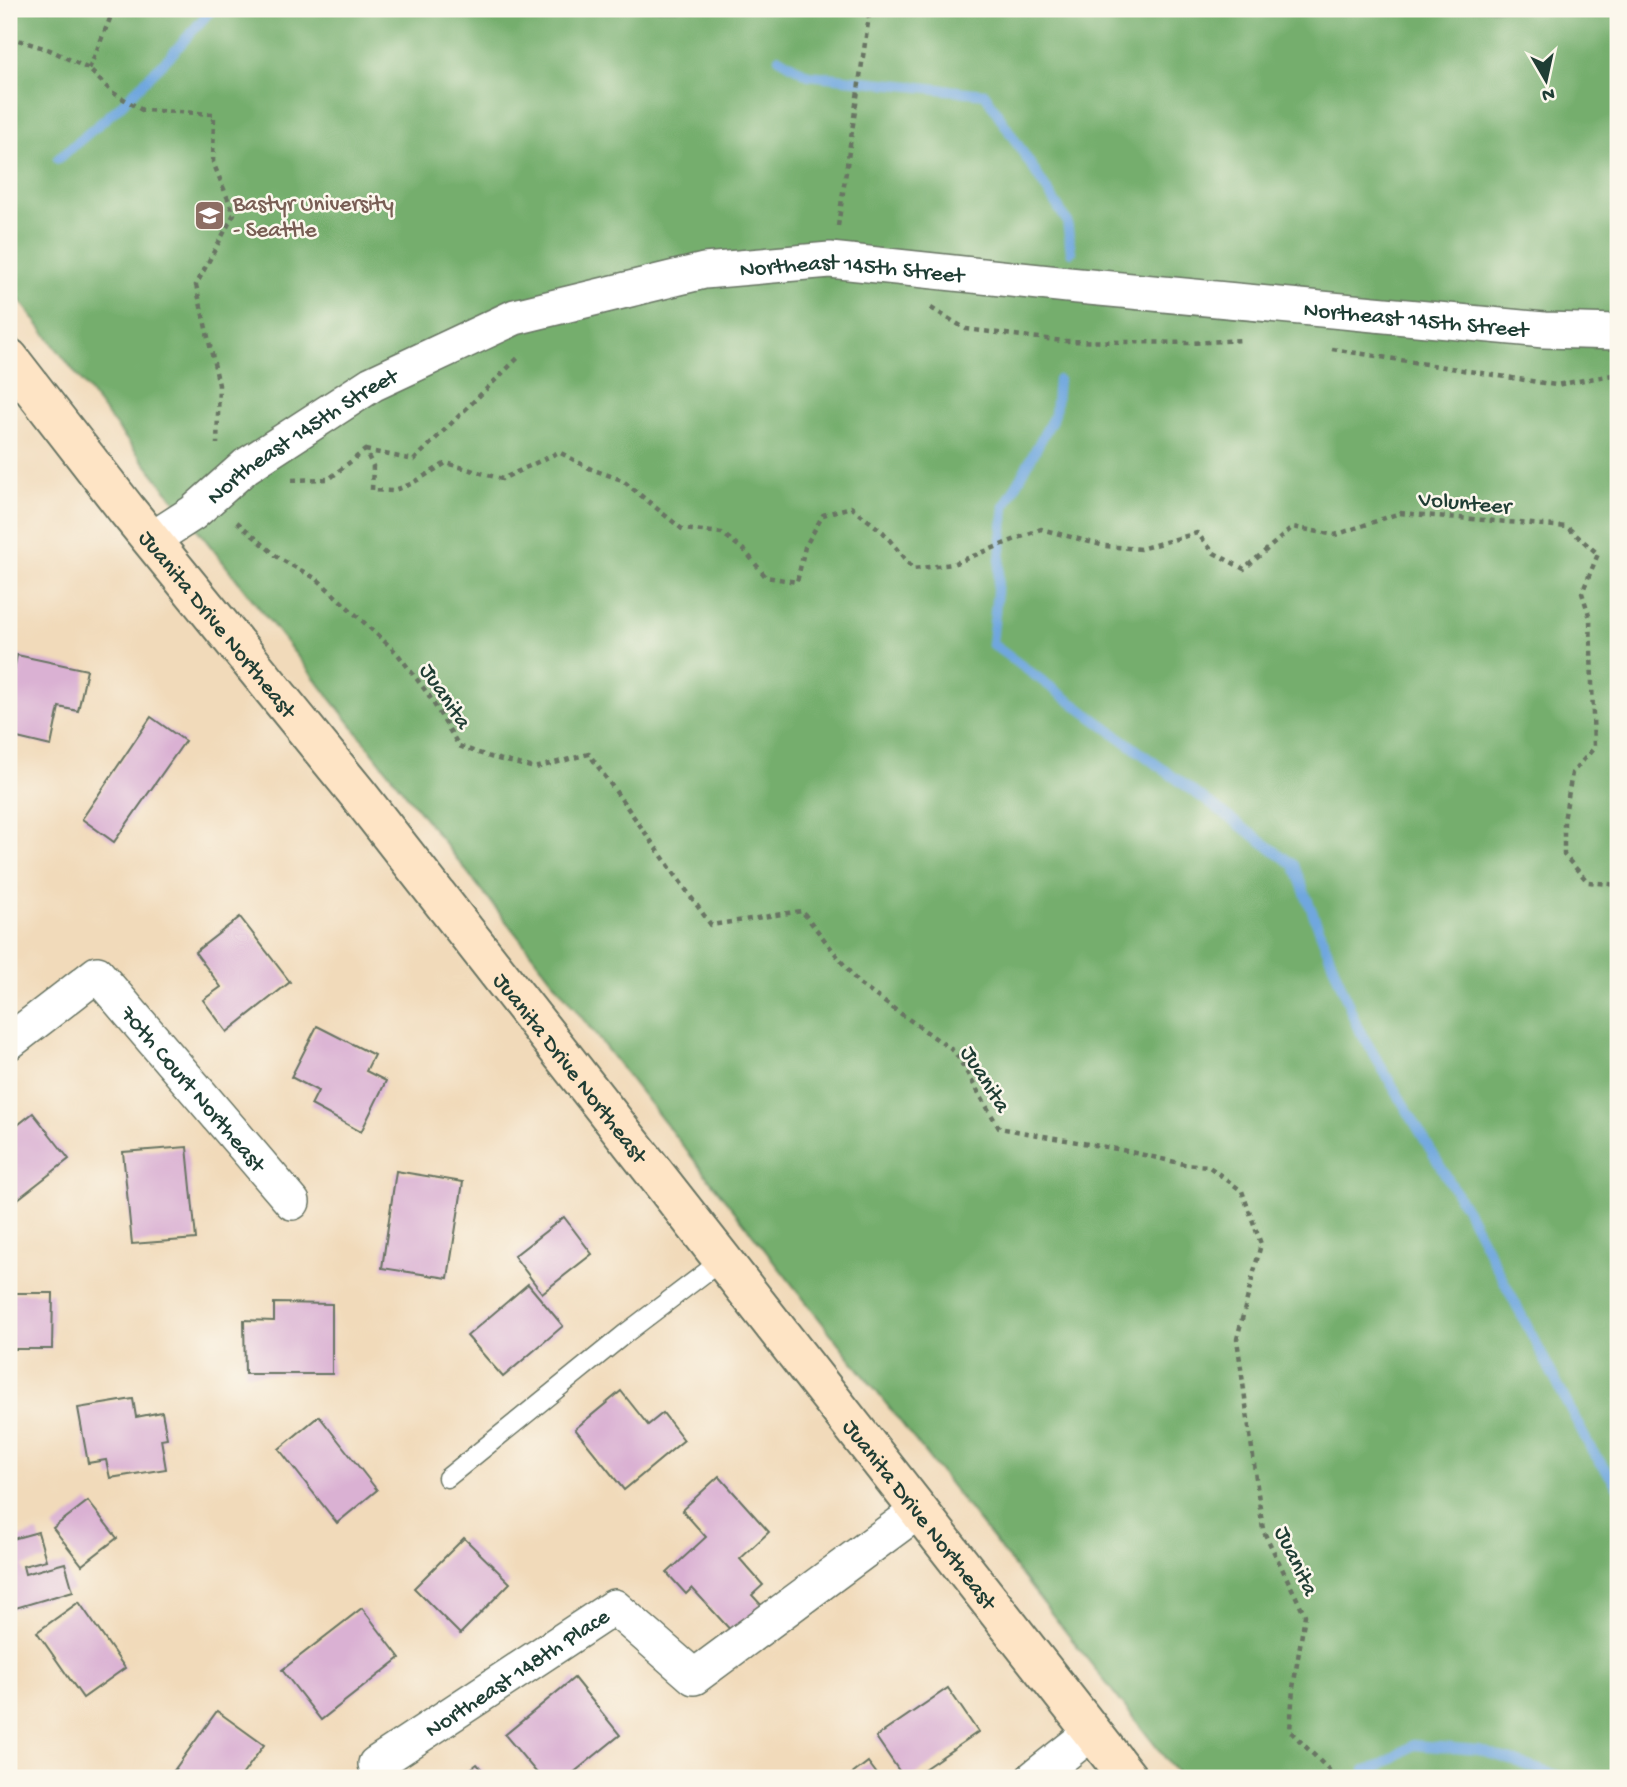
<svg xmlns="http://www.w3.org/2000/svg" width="1627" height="1787" viewBox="0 0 1627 1787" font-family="'Gochi Hand',sans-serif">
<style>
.forest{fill:#74ae6d;stroke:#4a7650;stroke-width:2}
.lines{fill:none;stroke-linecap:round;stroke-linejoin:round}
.stream{stroke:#6fa7de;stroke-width:10}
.building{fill:#dab1d3}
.service-casing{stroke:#687463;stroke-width:21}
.minor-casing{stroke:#687463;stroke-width:38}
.secondary-casing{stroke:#687463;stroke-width:42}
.path{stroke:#687463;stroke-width:4.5;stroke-dasharray:5 5;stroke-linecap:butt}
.service{stroke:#fff;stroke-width:18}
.minor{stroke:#fff;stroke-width:35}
.secondary{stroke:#fee4c5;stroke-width:38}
.labels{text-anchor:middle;stroke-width:5;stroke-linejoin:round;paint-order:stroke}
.education-label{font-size:23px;fill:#785e54;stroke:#fbf7ec;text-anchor:start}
.street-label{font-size:23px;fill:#1f3d34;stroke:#fbf7ec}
</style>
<rect width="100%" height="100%" fill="#fbf7ec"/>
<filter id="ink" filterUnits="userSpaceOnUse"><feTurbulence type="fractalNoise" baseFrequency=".0143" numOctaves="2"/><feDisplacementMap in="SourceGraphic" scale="14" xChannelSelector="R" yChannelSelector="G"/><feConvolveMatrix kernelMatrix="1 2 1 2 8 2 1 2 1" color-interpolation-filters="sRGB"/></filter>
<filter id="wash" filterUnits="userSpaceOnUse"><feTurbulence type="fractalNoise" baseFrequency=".00686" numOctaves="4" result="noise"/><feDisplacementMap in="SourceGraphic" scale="28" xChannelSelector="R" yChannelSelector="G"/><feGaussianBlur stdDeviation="1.57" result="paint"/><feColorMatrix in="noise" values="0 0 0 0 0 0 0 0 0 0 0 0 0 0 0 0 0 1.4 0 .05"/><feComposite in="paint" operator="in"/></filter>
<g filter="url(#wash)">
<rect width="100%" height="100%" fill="#f1daba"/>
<polygon class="forest" points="9,9 1618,9 1618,1778 1181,1778 108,416 9,286"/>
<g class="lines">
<g class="stream">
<polyline points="779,58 808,75 985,94 1067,221 1071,252"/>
<polyline points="58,159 118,108 173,53 212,9"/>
<polyline points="1058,380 1055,414 1005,506 992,644 1294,865 1357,1026 1470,1216 1591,1449 1618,1487"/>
<polyline points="1365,1770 1380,1766 1413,1745 1479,1750 1565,1778"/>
</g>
</g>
<g id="blocks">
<g class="building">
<polygon points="17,655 87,670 78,711 59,707 51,746 9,736 9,695"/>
<polygon points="151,717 185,741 114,842 82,819"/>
<polygon points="240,917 290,982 227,1032 203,1000 221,987 195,952"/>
<polygon points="317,1026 374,1055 366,1071 386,1081 361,1132 311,1105 318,1091 291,1077"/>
<polygon points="33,1113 69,1159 9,1206 9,1132"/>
<polygon points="187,1147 196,1239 132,1244 123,1152"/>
<polygon points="396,1171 463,1182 448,1278 382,1268"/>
<polygon points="564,1217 592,1254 542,1293 514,1256"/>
<polygon points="528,1284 563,1326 503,1377 467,1336"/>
<polygon points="9,1293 53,1293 52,1349 9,1349"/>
<polygon points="274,1303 332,1304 332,1374 245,1374 244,1320 274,1321"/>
<polygon points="621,1391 648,1425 663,1413 684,1440 624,1490 575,1429"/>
<polygon points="133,1399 136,1417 162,1412 167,1438 161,1439 166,1469 110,1478 106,1460 88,1463 78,1408"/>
<polygon points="319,1416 377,1490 337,1523 279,1449"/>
<polygon points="719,1476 769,1532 740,1559 763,1585 752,1595 763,1607 734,1634 692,1588 686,1594 667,1573 706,1537 682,1510"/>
<polygon points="88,1501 117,1538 82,1565 53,1528"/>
<polygon points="38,1532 46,1560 23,1566 25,1574 65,1563 73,1591 9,1610 9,1540"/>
<polygon points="464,1538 510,1583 460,1634 414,1588"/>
<polygon points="79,1602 125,1668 83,1698 37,1632"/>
<polygon points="362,1608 400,1658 321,1720 282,1670"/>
<polygon points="574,1678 620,1735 567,1778 541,1778 505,1735"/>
<polygon points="948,1688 978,1732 911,1778 904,1778 876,1737"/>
<polygon points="217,1711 264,1745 240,1778 173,1778 170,1776"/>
<polygon points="868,1762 880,1778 847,1778"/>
<polygon points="477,1764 489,1778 459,1778"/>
</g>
</g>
</g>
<g filter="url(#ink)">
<use href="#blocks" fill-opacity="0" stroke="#687463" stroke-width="2"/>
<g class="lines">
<defs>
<polyline id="service" points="447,1478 626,1333 722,1260"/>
<g id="minor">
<path id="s1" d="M151,540L193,513L246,466L372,384L515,317L704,271L830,260L1068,285L1544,330L1618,332"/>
<path id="s2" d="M9,1042L97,974L292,1202"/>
<path id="s3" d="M376,1764L614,1607L694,1677L918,1511"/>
<polyline points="1034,1778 1092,1732"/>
</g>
<g id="secondary">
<path id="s4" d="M9,358L126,509L358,794L1128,1778"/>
</g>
</defs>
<use href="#service" class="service-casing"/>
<use href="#minor" class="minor-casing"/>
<use href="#secondary" class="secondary-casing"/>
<g class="path">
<polyline points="9,39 12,38 50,50 89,69 112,92 142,110 214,114 213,162 234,214 196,285 219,385 217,444"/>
<polyline points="89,69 114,9"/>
<polyline points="838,226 870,9"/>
<polyline points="931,308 966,329 1063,341 1189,343 1244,340"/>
<polyline points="1332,349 1556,385 1618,374"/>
<polyline points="365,450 414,460 521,355"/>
<polyline points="292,480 329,479 365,450 373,466 372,490 392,491 411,484 446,463 502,479 559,452 591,469 622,480 682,529 722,533 745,551 766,577 797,582 805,547 823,515 851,507 883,532 913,569 953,564 1041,529 1105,546 1140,549 1197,533 1214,553 1244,569 1293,527 1335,535 1400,513 1567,527 1598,554 1582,593 1590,618 1594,748 1572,773 1564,821 1564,855 1588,882 1618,885"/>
<polyline points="237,522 280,559 317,579 397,653 428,694 459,746 490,757 535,768 589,754 711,925 802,911 859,984 955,1052 999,1128 1122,1150 1184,1164 1208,1166 1242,1191 1261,1244 1237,1339 1263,1530 1305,1615 1293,1688 1290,1731 1337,1778"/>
</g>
<use href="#service" class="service"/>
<use href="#minor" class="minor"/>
<use href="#secondary" class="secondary"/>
</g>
</g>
<defs>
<symbol id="university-square" viewBox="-11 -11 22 22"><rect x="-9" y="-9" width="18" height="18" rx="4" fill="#8d6e63" stroke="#fbf7ec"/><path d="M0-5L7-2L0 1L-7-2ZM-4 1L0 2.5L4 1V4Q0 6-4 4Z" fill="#fff"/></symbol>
</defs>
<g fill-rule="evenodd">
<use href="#university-square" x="192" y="198" width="35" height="35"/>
</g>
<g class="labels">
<g class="education-label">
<text x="233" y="210">Bastyr University<tspan x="233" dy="26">- Seattle</tspan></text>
</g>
<g class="street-label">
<text dy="8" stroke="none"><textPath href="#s1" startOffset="772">Northeast 145th Street</textPath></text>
<text dy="8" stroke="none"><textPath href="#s1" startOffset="1339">Northeast 145th Street</textPath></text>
<text dy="8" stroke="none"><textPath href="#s1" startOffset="184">Northeast 145th Street</textPath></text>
<text transform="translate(1465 501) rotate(5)" y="8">Volunteer</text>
<text dy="8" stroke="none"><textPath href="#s4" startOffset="338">Juanita Drive Northeast</textPath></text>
<text transform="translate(447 695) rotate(56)" y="8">Juanita</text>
<text dy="8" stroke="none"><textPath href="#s4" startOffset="905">Juanita Drive Northeast</textPath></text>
<text transform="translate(987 1078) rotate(58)" y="8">Juanita</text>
<text dy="8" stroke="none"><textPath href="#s2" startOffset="261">70th Court Northeast</textPath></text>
<text dy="8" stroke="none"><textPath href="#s4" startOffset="1472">Juanita Drive Northeast</textPath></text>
<text transform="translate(1298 1560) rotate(65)" y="8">Juanita</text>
<text dy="8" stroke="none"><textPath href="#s3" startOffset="168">Northeast 148th Place</textPath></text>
</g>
</g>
<rect width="1627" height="1787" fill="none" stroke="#fbf7ec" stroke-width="35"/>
<g transform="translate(1546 80) rotate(171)" stroke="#fbf7ec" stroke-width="5" paint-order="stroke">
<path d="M0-5L12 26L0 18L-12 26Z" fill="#1f3d34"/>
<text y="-10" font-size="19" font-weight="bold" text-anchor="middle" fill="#1f3d34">N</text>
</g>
</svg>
